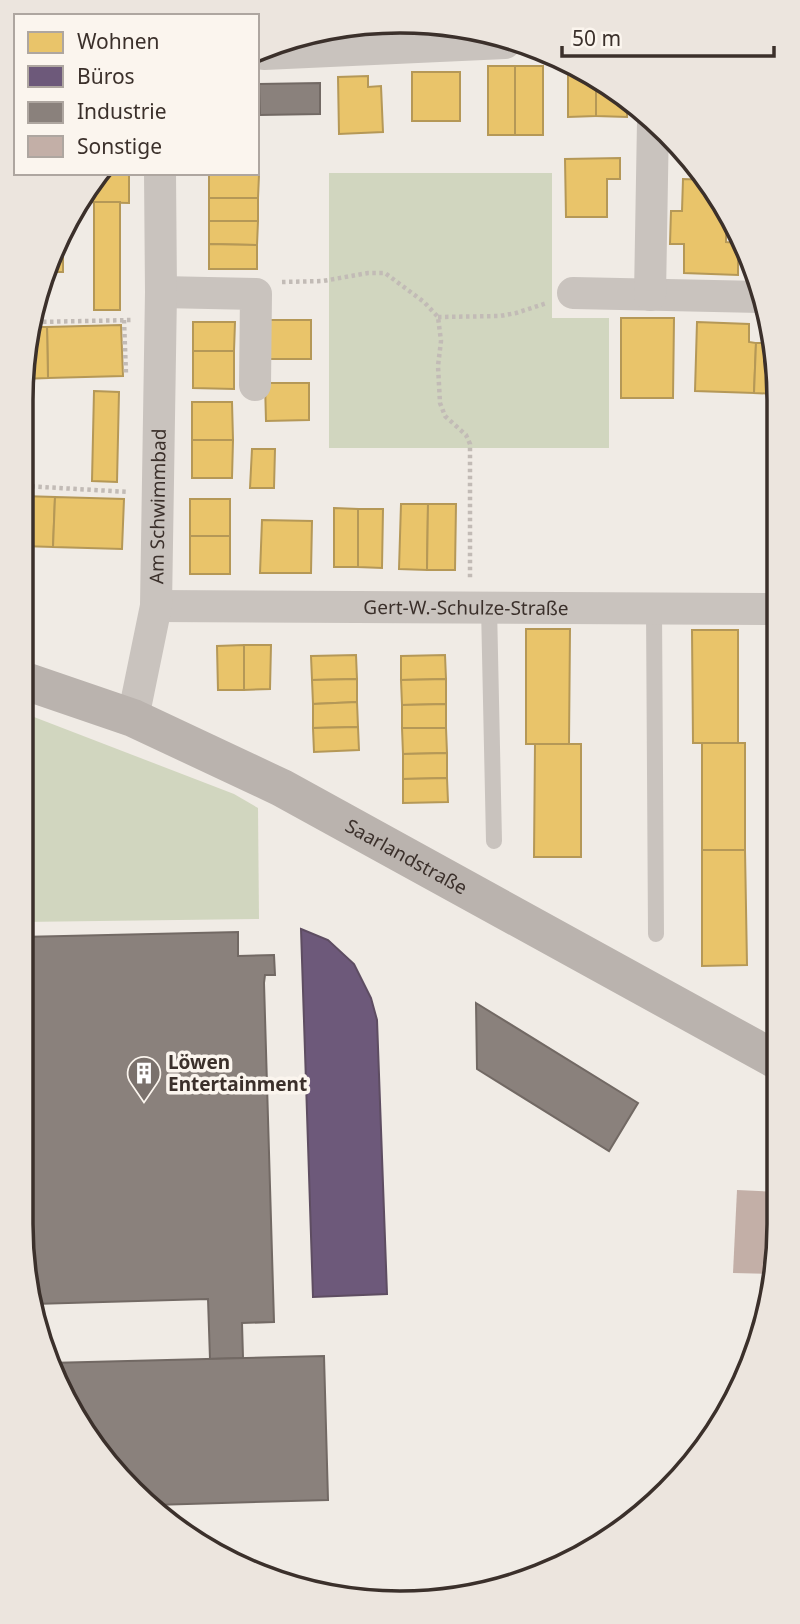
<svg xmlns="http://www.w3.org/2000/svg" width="800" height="1624" viewBox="0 0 800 1624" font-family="'Noto Sans',sans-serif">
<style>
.green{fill:#d1d6bf}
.homes{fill:#e9c46a;stroke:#b59857;stroke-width:2}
.offices{fill:#6d597a;stroke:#5e4d62;stroke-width:2}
.industry{fill:#8a817c;stroke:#726964;stroke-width:2}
.building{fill:#c3afa7}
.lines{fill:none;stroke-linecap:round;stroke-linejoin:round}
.path{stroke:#c2bbb6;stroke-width:4.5;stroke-dasharray:3.5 3.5;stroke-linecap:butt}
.service{stroke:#c9c3be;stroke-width:16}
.minor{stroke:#c9c3be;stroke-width:32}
.secondary{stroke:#bab3ae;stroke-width:38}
.labels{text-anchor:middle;stroke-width:7;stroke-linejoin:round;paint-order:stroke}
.street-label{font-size:19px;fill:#3b302b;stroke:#fbf5ee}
.poi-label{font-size:19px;font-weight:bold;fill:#3b302b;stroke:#fbf5ee;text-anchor:start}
.rim{fill:none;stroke:#3b302b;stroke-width:3.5}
</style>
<rect width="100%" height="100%" fill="#f0ebe5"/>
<g class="green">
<polygon points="329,173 552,173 552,318 609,318 609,448 329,448"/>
<polygon points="21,712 234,794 258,808 259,919 21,922"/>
</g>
<g class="homes">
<polygon points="568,60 596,78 596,116 568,117"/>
<rect x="488" y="66" width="27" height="69"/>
<rect x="515" y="66" width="28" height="69"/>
<rect x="412" y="72" width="48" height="49"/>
<polygon points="368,76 368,87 381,86 383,132 339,134 338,77"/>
<polygon points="596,78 633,102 627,103 627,117 596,116"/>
<polygon points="620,158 620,179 607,179 607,217 566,217 565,159"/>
<polygon points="105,173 129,173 129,203 83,202"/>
<polygon points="209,174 259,175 258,198 209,198"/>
<polygon points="683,179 707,180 726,214 726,242 738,243 738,275 684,273 684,244 670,244 671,211 682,211"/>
<rect x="209" y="198" width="49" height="23"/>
<rect x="94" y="202" width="26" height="108"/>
<polygon points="209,221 258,221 257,245 209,244"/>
<polygon points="57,244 63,244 63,272 50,272"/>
<polygon points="209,244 257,245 257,269 209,269"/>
<polygon points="621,318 674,318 673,398 621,398"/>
<polygon points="267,320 311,320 311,359 266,359"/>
<polygon points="193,322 235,322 234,351 193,351"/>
<polygon points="697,322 749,324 749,342 756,343 754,393 695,391"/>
<polygon points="764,324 769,324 776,351 776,394 754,393 756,343 764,343"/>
<polygon points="121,325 123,376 48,378 47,327"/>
<polygon points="35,327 47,327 48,378 22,379"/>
<polygon points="193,351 234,351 234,389 193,388"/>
<polygon points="265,383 309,383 309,420 266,421"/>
<polygon points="94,391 119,392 117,482 92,481"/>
<polygon points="192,402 232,402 233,440 192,440"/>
<polygon points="192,440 233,440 232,478 192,478"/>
<polygon points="252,449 275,449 274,488 250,488"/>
<polygon points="22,496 55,497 53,547 22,546"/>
<polygon points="55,497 124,499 122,549 53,547"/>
<rect x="190" y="499" width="40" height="37"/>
<polygon points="401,504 428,504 427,570 399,569"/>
<polygon points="428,504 456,504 455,570 427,570"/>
<polygon points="774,504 776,504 776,549 773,549"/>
<polygon points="334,508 358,509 358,567 334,567"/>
<polygon points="358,509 383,509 382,568 358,567"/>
<polygon points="262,520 312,521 311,573 260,573"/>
<rect x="190" y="536" width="40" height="38"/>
<polygon points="526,629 570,629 569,744 526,744"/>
<polygon points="692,630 738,630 738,743 693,743"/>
<polygon points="244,645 271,645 270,689 244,690"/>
<polygon points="244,645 244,690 218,690 217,646"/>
<polygon points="356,655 357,679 312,680 311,656"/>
<polygon points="445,655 446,679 401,680 401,656"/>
<polygon points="357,679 357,702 313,704 312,680"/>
<polygon points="446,679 446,704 402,705 401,680"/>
<polygon points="357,702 358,727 313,728 313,704"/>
<polygon points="446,704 446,728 402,728 402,705"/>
<polygon points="358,727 359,750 314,752 313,728"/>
<polygon points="402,728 446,728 447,753 403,754"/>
<rect x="702" y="743" width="43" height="107"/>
<polygon points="535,744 581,744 581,857 534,857"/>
<polygon points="447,753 447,778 403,779 403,754"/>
<polygon points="447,778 448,802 403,803 403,779"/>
<polygon points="702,850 745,850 747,965 702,966"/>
</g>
<polygon class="offices" points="301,929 328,940 354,964 371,998 377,1020 387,1294 313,1297"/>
<g class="industry">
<polygon points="320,83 320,114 260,115 259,84"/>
<polygon points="238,932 238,956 274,955 275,975 265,975 264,983 274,1322 242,1323 243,1358 210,1359 208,1299 34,1304 21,1224 21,937"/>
<polygon points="476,1003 638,1103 609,1151 477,1069"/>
<polygon points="324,1356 328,1500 153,1505 100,1455 50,1363"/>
</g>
<polygon class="building" points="737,1190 778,1192 778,1248 771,1274 733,1273"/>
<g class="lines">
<g class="path">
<polyline points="282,282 323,281 368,273 385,273 424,302 438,317 441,341 438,366 440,403 445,416 466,435 470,444 470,579"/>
<polyline points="438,317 500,316 516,313 547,303"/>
<polyline points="124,320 126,374"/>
<polyline points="36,322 133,320"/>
<polyline points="22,479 25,486 129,492"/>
</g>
<g class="service">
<polyline points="489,607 494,841"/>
<polyline points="654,609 656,934"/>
</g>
<g class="minor">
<polyline points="264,54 505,43"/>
<polyline points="161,292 256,294 255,385"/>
<polyline points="573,293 761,297"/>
<polyline points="650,295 653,121"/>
<path id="s1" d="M156,606L776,609"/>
<path id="s2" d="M133,718L156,606L161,292L160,173"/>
</g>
<path class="secondary" id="s3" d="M22,680L133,718L282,788L778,1061"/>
</g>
<defs>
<symbol id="building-pin" viewBox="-11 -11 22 30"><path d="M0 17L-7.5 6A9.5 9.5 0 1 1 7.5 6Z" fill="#7a716c" stroke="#fbf5ee"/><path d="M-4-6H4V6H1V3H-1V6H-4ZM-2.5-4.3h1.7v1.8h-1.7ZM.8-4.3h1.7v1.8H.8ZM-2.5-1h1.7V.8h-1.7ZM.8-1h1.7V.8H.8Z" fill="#fff"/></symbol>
</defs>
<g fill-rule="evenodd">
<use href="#building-pin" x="125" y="1054" width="38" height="52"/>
</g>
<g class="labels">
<g class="street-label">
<text dy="7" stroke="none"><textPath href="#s2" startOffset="214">Am Schwimmbad</textPath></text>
<text dy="7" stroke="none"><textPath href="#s1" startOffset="310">Gert-W.-Schulze-Straße</textPath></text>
<text dy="7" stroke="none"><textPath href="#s3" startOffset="424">Saarlandstraße</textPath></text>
</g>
<g class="poi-label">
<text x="168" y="1069">Löwen<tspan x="168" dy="22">Entertainment</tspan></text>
</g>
</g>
<path d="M0 0H800V1624H0ZM400 33H400A367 367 0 0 1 767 400V1224A367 367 0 0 1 400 1591H400A367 367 0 0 1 33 1224V400A367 367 0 0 1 400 33Z" fill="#ece5de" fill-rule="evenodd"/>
<path class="rim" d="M400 33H400A367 367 0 0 1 767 400V1224A367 367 0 0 1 400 1591H400A367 367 0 0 1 33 1224V400A367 367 0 0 1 400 33Z"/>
<rect x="14" y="14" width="245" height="161" fill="#fbf5ee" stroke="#aea6a0" stroke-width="2"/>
<rect x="28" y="32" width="35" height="21" fill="#e9c46a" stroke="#aea6a0" stroke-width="2"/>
<text x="77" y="49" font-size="21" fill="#3b302b">Wohnen</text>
<rect x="28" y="66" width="35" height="21" fill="#6d597a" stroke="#aea6a0" stroke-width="2"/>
<text x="77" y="84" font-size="21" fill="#3b302b">Büros</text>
<rect x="28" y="102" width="35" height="21" fill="#8a817c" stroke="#aea6a0" stroke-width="2"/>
<text x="77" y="119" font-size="21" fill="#3b302b">Industrie</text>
<rect x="28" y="136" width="35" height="21" fill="#c3afa7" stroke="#aea6a0" stroke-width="2"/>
<text x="77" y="154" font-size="21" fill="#3b302b">Sonstige</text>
<path d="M562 46v10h212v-10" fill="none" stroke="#3b302b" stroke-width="3.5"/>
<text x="572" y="46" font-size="21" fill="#3b302b" stroke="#fbf5ee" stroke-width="5" paint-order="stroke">50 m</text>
</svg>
